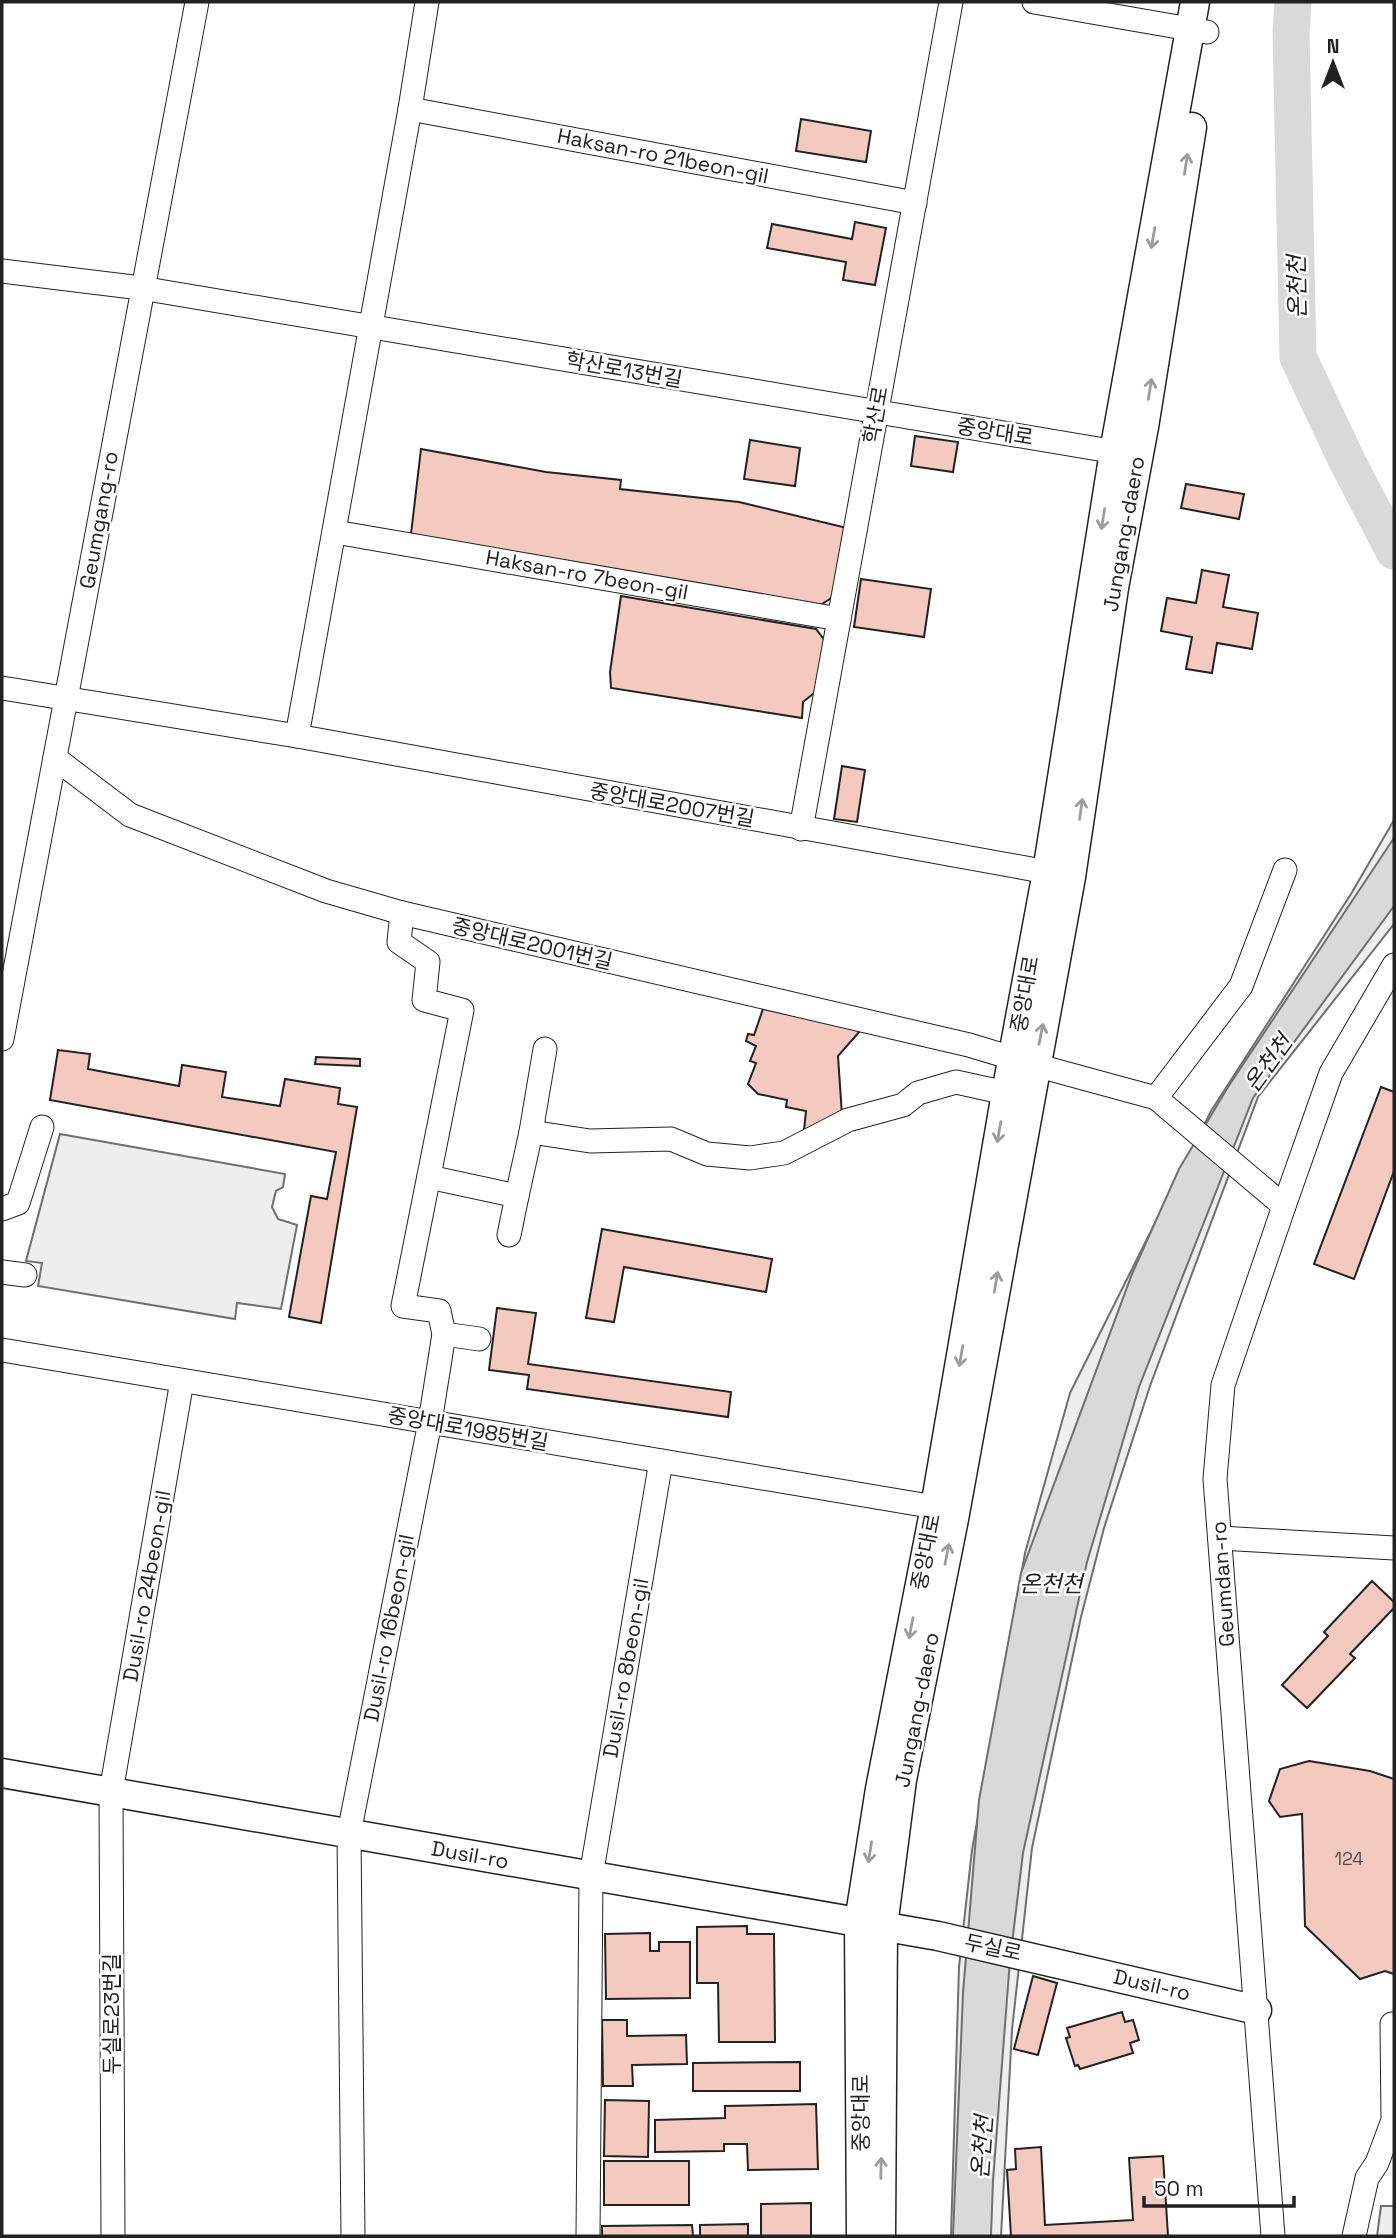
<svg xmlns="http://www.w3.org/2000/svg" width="1396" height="2238" viewBox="0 0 1396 2238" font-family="'Space Grotesk','Noto Sans KR',sans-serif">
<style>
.green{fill:#eee;stroke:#6f6f6f;stroke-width:2}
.water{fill:#d9d9d9;stroke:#6f6f6f;stroke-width:2}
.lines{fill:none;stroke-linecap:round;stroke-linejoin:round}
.river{stroke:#d9d9d9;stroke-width:37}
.building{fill:#f3c9c0;stroke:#222;stroke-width:2}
.minor-casing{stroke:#222;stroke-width:25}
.major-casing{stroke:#222;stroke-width:31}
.minor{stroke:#fff;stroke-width:23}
.major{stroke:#fff;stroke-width:28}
.oneway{stroke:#9c9c9c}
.labels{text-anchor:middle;stroke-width:5;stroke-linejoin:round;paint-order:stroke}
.number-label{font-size:18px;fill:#564c4a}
.street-label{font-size:21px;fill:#222;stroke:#fff}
.water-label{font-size:23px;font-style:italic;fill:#222;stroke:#fff}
</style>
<rect width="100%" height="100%" fill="#fff"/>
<g class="green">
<polygon points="1394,820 1394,924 1258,1097 1150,1386 1104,1528 1081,1617 1032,1848 1012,2030 1001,2236 951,2236 959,1967 972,1850 1025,1553 1070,1393 1211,1111 1351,894"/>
<polygon points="60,1134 285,1174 283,1187 276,1191 272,1207 278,1219 297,1225 281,1309 237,1303 235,1319 38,1286 42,1263 26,1261"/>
<polygon points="1381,2206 1394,2206 1394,2236 1377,2236"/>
</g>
<polygon class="water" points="1394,838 1394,906 1253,1098 1139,1387 1087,1562 1023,1853 1010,1960 993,2181 991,2236 953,2236 963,1993 979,1800 1021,1573 1132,1274 1179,1169 1228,1087"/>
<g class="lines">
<polyline class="river" points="1293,2 1291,33 1298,357 1348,463 1394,551"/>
</g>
<g class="building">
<polygon points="801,119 871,131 866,162 796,151"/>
<polygon points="855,222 886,228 875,285 843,280 846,262 767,248 772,224 852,239"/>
<polygon points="915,436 958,442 953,472 911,466"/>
<polygon points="750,440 800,448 795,486 744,479"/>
<polygon points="421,449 546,472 621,480 620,489 739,502 847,528 836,595 819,606 411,534"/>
<polygon points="1186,484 1244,494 1239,519 1181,508"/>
<polygon points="1202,570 1229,575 1223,607 1258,613 1252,649 1217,643 1212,673 1186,669 1192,637 1161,631 1167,598 1196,603"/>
<polygon points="861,579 931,589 924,637 854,627"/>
<polygon points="621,596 816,629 826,642 818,690 803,702 802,718 611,688 610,672"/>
<polygon points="842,766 865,770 857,822 834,819"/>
<polygon points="764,1006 860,1031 838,1056 842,1115 809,1134 804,1130 806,1111 786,1107 787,1100 758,1094 748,1084 756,1063 750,1061 756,1046 746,1041 748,1034 754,1035"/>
<polygon points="58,1050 90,1054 88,1069 179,1086 182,1065 226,1072 222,1097 280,1106 285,1079 340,1088 338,1104 357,1107 321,1323 289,1317 311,1196 327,1199 336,1152 50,1100"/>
<polygon points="316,1057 360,1059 360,1066 315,1064"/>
<polygon points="1381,1087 1394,1092 1394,1171 1354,1279 1314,1264"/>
<polygon points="602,1229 772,1259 766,1292 624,1267 614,1322 586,1318"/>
<polygon points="497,1308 536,1313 528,1364 731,1392 728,1417 527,1389 529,1375 489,1370"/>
<polygon points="1372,1581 1394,1602 1394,1608 1350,1654 1355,1658 1307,1708 1282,1685 1328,1636 1324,1632"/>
<polygon points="1309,1761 1370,1771 1394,1779 1394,1974 1385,1971 1360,1979 1305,1926 1302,1814 1280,1817 1269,1801 1280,1769"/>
<polygon points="747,1926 747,1934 774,1934 775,2042 719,2042 718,1983 697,1983 697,1927"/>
<polygon points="650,1933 650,1951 659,1951 659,1942 690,1942 690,1998 606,1999 605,1934"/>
<polygon points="1033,1976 1057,1983 1038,2055 1014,2049"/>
<polygon points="1122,2012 1125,2022 1133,2020 1139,2040 1130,2043 1133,2053 1080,2069 1078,2065 1075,2066 1066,2038 1070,2037 1067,2028"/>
<polygon points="602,2020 627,2020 627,2036 686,2035 687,2064 632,2065 633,2086 603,2086"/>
<polygon points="800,2062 800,2091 693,2091 693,2063"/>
<polygon points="605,2100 649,2101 648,2157 604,2156"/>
<polygon points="816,2104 818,2169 748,2170 747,2144 724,2144 724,2151 655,2152 655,2120 725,2118 725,2106"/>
<polygon points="1041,2147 1045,2225 1133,2220 1129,2158 1163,2156 1168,2236 1011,2236 1007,2170 1016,2169 1015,2149"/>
<rect x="604" y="2161" width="85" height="44"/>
<polygon points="811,2203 811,2236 761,2236 761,2204"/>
<polygon points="748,2224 748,2236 700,2236 700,2225"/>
<polygon points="692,2225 693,2236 602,2236 602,2226"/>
</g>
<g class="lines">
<defs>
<g id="minor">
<polyline points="1034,2 1207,32"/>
<polyline points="410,109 915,203"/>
<polyline points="2,271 141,288 1128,454"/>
<polyline points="335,532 839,619"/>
<polyline points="2,688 297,736 1064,875"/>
<polyline points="297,736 410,109 427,2"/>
<polyline points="55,758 130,815 326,891 402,913 969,1045 1035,1065 1156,1098 1284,1206"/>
<polyline points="801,829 951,2"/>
<polyline points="2,1039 197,2"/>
<polyline points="1156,1098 1241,986 1285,870"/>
<polyline points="531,1132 545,1049"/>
<polyline points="429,1177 517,1196 531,1132 590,1141 671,1139 707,1154 750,1158 784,1153 848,1120 903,1105 918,1093 956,1082 1006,1093"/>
<polyline points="2,1209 18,1203 42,1127"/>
<polyline points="509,1235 517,1196"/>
<polyline points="2,1272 25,1275"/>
<polyline points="444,1334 479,1339"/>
<polyline points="2,1350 935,1507"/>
<polyline points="1220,1538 1394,1548"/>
<polyline points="113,2236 111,1792 182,1381"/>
<polyline points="353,2236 349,1833 430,1422 444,1334 439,1311 403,1306 462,1010 424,1000 428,962 399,942 402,913"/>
<polyline points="588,2236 591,1876 661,1461"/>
<polyline points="1273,2236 1215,1479 1223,1385 1284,1206 1331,1073 1394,965"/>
<polyline points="1354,2236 1367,2178 1377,2163 1393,2120 1392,2024 1394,2024"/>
</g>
<g id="major">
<polyline points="2,1773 938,1936 1257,2010"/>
<polyline points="861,2236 859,1922 880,1789 935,1507 1006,1093 1047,872 1114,452 1195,2"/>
<polyline points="881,2236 883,1926 902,1780 954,1519 1071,877 1114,588 1144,427 1192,127"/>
</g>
</defs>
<use href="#minor" class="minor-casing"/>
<use href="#major" class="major-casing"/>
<use href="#minor" class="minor"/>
<use href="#major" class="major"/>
</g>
<defs><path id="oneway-shaft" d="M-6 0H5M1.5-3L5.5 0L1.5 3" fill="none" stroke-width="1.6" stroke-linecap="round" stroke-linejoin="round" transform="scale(1.75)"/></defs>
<g class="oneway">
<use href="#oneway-shaft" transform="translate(1186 164) rotate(-81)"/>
<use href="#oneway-shaft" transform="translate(1153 238) rotate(100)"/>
<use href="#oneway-shaft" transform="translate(1150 389) rotate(-81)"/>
<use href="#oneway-shaft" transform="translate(1103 519) rotate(99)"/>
<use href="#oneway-shaft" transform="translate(1081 809) rotate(-82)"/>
<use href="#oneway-shaft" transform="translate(1041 1034) rotate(-79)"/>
<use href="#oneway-shaft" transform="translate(999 1132) rotate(100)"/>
<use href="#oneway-shaft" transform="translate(996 1282) rotate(-80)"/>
<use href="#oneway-shaft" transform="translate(961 1356) rotate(100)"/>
<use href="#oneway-shaft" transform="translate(947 1554) rotate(-79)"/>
<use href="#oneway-shaft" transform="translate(911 1628) rotate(101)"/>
<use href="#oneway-shaft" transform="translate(870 1852) rotate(99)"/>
<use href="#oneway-shaft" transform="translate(881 2168) rotate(-89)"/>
</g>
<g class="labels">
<g class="number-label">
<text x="1349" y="1865">124</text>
</g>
<g class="street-label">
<text transform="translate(663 156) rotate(11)" y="7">Haksan-ro 21beon-gil</text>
<text transform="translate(624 370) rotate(10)" y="7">학산로13번길</text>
<text transform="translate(876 415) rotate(-80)" y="7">학산로</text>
<text transform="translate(995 432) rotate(9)" y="7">중앙대로</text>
<text transform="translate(99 520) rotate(-80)" y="7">Geumgang-ro</text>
<text transform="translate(1124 534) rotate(-80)" y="7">Jungang-daero</text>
<text transform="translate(587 575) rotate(10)" y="7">Haksan-ro 7beon-gil</text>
<text transform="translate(672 805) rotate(10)" y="7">중앙대로2007번길</text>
<text transform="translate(532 944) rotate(13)" y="7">중앙대로2001번길</text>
<text transform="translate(1025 994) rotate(-80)" y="7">중앙대로</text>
<text transform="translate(468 1429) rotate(10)" y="7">중앙대로1985번길</text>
<text transform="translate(926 1552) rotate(-79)" y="7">중앙대로</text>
<text transform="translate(1223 1584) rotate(-94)" y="7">Geumdan-ro</text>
<text transform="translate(147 1586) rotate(-80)" y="7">Dusil-ro 24beon-gil</text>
<text transform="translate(389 1628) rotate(-79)" y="7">Dusil-ro 16beon-gil</text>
<text transform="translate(626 1668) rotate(-80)" y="7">Dusil-ro 8beon-gil</text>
<text transform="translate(917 1710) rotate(-79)" y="7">Jungang-daero</text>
<text transform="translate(470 1855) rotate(10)" y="7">Dusil-ro</text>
<text transform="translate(993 1948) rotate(12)" y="7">두실로</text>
<text transform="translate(1152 1985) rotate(13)" y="7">Dusil-ro</text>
<text transform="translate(112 2014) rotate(-90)" y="7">두실로23번길</text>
<text transform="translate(861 2113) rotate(-90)" y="7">중앙대로</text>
</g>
<g class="water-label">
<text transform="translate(1297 287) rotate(-91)" y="8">온천천</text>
<text transform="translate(1268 1063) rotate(-54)" y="8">온천천</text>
<text x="1051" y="1592">온천천</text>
<text transform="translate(982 2147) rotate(-86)" y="8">온천천</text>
</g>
</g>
<rect width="1396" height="2238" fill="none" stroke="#222222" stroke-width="7"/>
<g transform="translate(1333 63)" stroke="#ffffff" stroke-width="5" paint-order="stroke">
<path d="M0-5L12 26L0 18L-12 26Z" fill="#222222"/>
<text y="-10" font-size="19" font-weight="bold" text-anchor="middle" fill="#222222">N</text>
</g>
<path d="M1144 2196v10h150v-10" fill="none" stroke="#222222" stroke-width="3.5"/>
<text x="1154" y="2196" font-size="21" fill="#222222" stroke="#ffffff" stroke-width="5" paint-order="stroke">50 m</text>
</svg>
